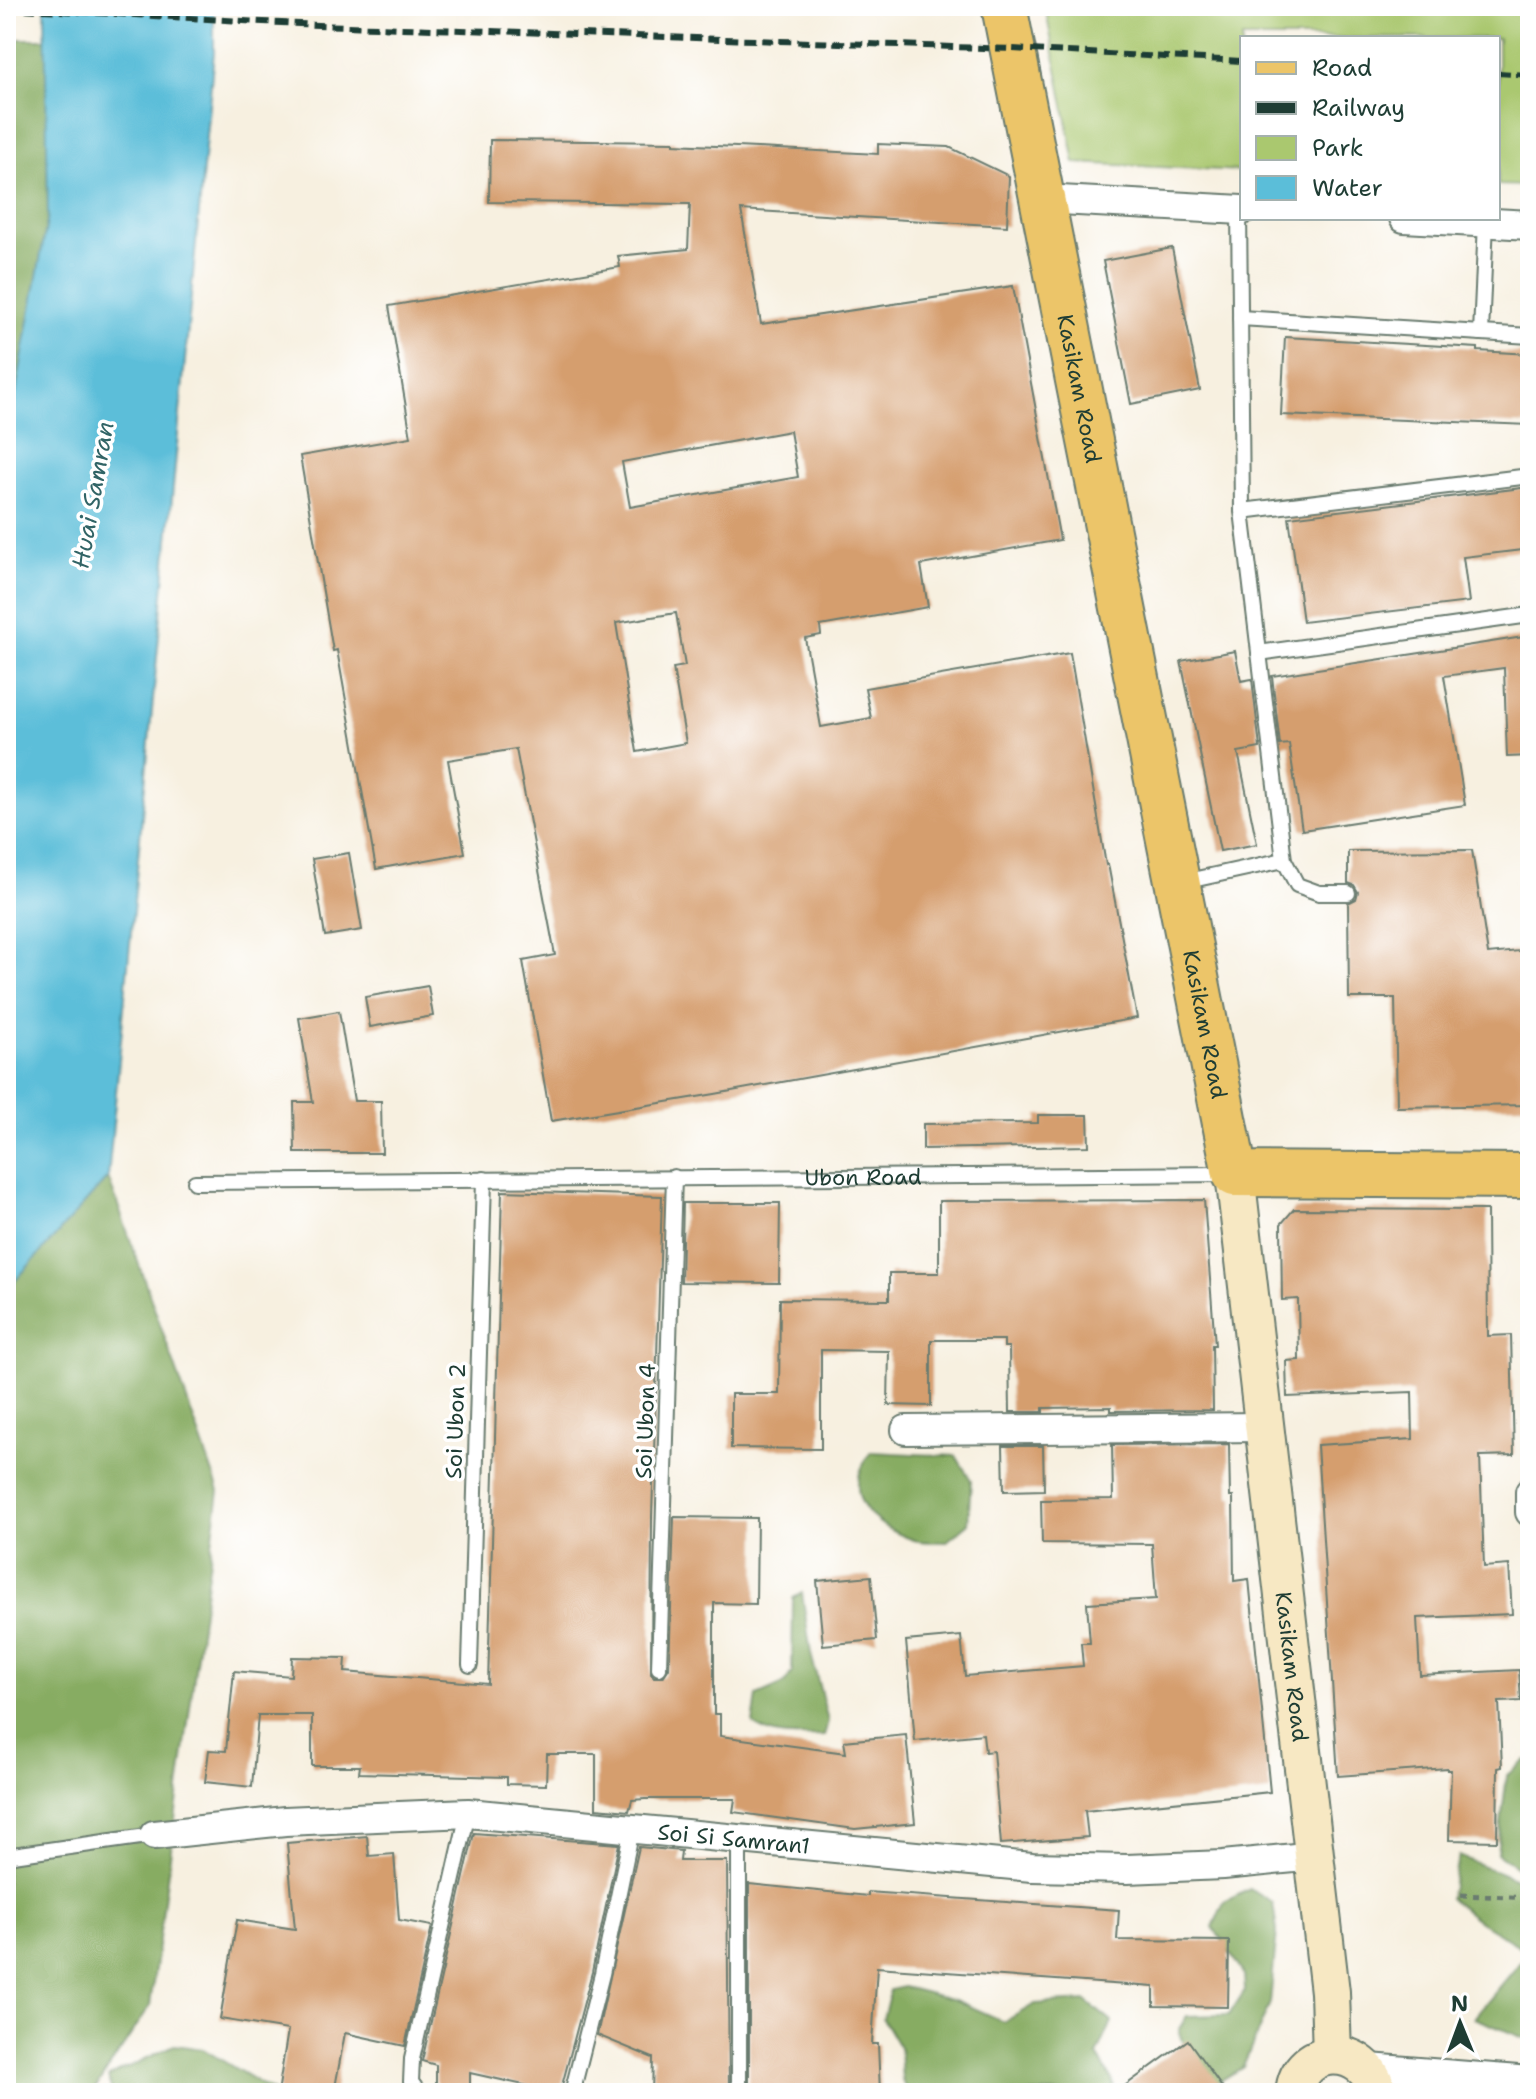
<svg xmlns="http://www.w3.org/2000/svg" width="1536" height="2099" viewBox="0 0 1536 2099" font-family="'Shantell Sans',sans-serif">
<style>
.green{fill:#aac86f;stroke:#648252;stroke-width:2}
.forest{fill:#87ac62;stroke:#53744b;stroke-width:2}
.water{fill:#5bbed9;stroke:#3d7e86;stroke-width:2}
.building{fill:#d59e6e;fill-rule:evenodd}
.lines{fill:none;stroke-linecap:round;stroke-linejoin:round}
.service-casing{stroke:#6b7c70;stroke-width:18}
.minor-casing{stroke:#6b7c70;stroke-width:32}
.tertiary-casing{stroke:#6b7c70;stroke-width:38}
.secondary-casing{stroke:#6b7c70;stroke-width:42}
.primary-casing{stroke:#6b7c70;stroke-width:48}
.path{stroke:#6b7c70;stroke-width:5;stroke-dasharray:6 6;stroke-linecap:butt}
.service{stroke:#fff;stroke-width:14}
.minor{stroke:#fff;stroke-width:28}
.tertiary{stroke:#fff;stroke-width:34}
.secondary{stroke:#f7e8c3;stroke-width:38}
.primary{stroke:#ecc569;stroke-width:44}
.rail{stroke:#1f3d34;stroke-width:6;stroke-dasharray:12 6;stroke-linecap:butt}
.labels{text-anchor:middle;stroke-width:7;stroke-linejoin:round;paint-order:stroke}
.street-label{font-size:22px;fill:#1f3d34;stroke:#fff}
.water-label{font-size:24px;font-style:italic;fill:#316466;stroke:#fff}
</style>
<rect width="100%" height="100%" fill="#fff"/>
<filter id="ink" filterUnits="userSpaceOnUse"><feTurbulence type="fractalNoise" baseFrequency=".0125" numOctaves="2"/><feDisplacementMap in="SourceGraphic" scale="16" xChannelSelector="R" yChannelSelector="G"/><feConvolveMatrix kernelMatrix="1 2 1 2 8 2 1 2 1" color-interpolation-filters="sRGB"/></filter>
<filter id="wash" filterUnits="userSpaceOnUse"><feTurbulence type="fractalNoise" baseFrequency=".006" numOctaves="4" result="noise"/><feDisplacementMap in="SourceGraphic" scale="32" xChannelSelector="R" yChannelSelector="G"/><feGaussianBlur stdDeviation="1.8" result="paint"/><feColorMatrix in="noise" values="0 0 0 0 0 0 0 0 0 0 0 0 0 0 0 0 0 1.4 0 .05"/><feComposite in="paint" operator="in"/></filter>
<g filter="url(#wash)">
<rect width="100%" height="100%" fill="#f7f0e0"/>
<polygon class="green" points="1045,6 1530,6 1530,186 1498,185 1498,38 1242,38 1242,171 1075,163"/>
<g class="forest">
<polygon points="6,39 46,39 48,216 6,447"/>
<polygon points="108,1177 219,1491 150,2006 92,2093 6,2093 6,1291"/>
<path d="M871,1452L956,1456L971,1480L968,1524L946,1542C936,1541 923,1543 914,1540C871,1525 839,1496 871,1452Z"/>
<path d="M802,1593L811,1654L828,1721L824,1736C799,1736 774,1740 753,1724L757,1696L784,1684L792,1672L793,1598Z"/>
<polygon points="1525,1761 1530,1762 1530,1871 1526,1873 1497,1853 1507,1775"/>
<polygon points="1459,1856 1530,1885 1530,2037 1524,2038 1474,2018 1529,1952 1480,1922 1449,1898"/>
<polygon points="1250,1889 1273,1903 1277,1931 1270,2003 1243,2067 1218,2082 1192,2069 1179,2029 1187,2016 1229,2015 1245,1990 1244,1975 1213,1927 1224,1902"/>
<polygon points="904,1987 955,2000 1004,2022 1035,2004 1086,2001 1112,2022 1097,2055 1112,2080 1115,2093 907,2093 902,2080 900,2048 883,2019 890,1990"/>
<polygon points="174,2045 203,2049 276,2093 112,2093 108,2077"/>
</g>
<polygon class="water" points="45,6 214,6 214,52 108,1177 6,1291 6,447 48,216"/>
<g id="blocks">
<g class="building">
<path d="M490,140L674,142V144L878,154V144L949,147L1009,176L1007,226L741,210L761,324L1013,286L1060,540L921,565L928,607L820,626L821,635L805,638L821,727L871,718L865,688L1070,653L1106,865L1108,864L1137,1018L715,1094L551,1121L523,961L555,955L516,749L448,760L465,853L376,869L337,650L333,651L300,456L411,437L389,306L620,267L618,256L688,249L690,204L489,202ZM790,431L798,477L630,507L622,462ZM676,613L685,666L673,668L686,743L637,752L616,623Z"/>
<polygon points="1172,248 1200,390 1131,404 1103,261"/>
<polygon points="1285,337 1478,348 1478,351 1530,354 1530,425 1281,415"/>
<polygon points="1530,487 1530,549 1463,557 1469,602 1303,622 1289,517"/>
<polygon points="1530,636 1530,756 1507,757 1504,668 1444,676 1465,805 1302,830 1289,744 1280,745 1272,676"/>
<polygon points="1235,651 1241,681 1252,679 1260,748 1238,752 1257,844 1220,851 1181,661"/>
<polygon points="1472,850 1488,954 1530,950 1530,1105 1397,1107 1395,998 1349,998 1348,903 1356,899 1358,892 1354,885 1348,883 1348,851"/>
<polygon points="349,853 362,930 325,936 312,859"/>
<polygon points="428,986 433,1016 370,1027 365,997"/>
<polygon points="339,1011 354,1101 381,1101 382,1153 295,1153 294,1102 313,1102 299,1018"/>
<polygon points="1038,1115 1088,1115 1089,1146 923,1149 923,1124 1038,1123"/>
<polygon points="502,1191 662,1196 652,1517 651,1673 654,1677 663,1677 669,1668 674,1517 757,1518 756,1604 714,1603 714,1714 720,1714 720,1736 846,1753 844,1741 906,1735 915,1823 855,1829 733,1812 735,1799 645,1799 632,1800 629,1811 596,1808 596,1754 547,1754 546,1785 507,1784 507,1777 359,1773 360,1766 312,1766 312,1715 258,1715 252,1787 205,1782 209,1750 226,1751 234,1671 291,1676 292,1657 346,1658 345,1672 488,1684"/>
<polygon points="1204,1200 1215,1345 1212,1345 1213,1410 1111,1411 1111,1407 1043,1408 1043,1412 1010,1412 1009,1347 1004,1347 1004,1340 931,1340 931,1406 888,1405 889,1351 821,1350 821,1449 731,1448 731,1394 779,1394 780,1299 889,1300 889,1273 939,1273 939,1201"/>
<polygon points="683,1203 780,1203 779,1283 681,1282"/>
<polygon points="1294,1209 1487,1210 1488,1336 1511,1335 1514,1455 1480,1456 1484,1567 1509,1565 1512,1614 1417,1618 1420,1675 1519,1670 1521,1701 1499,1702 1502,1767 1498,1768 1497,1841 1449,1840 1451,1770 1447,1770 1447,1768 1338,1776 1317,1445 1413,1439 1412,1392 1287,1397 1286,1361 1299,1360 1298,1299 1282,1300 1281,1224"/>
<polygon points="1229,1444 1230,1497 1233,1497 1234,1581 1249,1579 1270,1792 1085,1811 1088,1837 1001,1844 993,1751 985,1752 983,1734 915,1741 906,1641 961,1636 965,1676 1083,1666 1081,1643 1090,1643 1087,1603 1156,1599 1152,1544 1042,1543 1041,1500 1113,1499 1112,1445"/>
<polygon points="1003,1446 1043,1446 1044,1490 1004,1491"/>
<polygon points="871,1576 877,1640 823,1645 817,1581"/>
<polygon points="474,1833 619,1844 592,1972 560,2093 470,2073 470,2093 436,2093 436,2065 422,2061"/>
<polygon points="367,1836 369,1856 394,1854 399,1920 432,1926 405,2046 345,2033 334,2093 278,2093 288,2030 220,2019 237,1920 295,1929 287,1843"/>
<polygon points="639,1847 681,1851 680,1861 727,1861 729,2093 652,2093 653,2058 597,2035"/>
<polygon points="749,1884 868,1896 868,1892 1119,1910 1117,1940 1229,1941 1228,2007 1154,2006 1154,1987 877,1967 872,2044 878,2044 880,2093 749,2093"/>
<polygon points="1188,2040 1226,2093 1115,2093"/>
</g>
</g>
</g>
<g filter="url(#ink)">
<use href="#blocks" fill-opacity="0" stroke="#6b7c70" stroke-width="2"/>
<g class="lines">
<defs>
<g id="service">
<polyline points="1239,209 1242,511 1284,860 1297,885 1319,893 1348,893"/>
<polyline points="1240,318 1530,336"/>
<polyline points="1481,333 1486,222"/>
<polyline points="1242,511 1530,476"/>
<polyline points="1259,653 1530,615"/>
<polyline points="1183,882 1284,860"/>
<path id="s1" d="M195,1182L1231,1174"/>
<polyline points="470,1665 484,1179"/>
<polyline points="659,1668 674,1177"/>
<polyline points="739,1837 739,2093"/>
<polyline points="6,1856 154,1835"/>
<polyline points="419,2093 411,2082 412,2059 468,1813"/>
<polyline points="572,2093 602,1974 632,1829"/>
</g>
<g id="minor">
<polyline points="1042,199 1242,210"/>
<polyline points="1404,218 1530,225"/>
<polyline points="906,1430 1265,1427"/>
<polyline points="1530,1492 1530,1512"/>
<path id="s2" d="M154,1835L285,1821L468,1813L1032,1867L1127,1869L1223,1865L1315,1856"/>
</g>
<polyline id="tertiary" points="1369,2071 1530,2084"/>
<g id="secondary">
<path id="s3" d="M1235,1174L1330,1992L1332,2055"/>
<path d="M1295,2093C1299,2043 1368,2043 1377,2093"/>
</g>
<g id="primary">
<path id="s4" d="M1004,6L1235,1174L1530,1176"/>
</g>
</defs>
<use href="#service" class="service-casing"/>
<use href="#minor" class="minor-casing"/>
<use href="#tertiary" class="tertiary-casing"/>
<use href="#secondary" class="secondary-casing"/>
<use href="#primary" class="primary-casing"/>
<polyline class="path" points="1461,1895 1530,1898"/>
<use href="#service" class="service"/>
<use href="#minor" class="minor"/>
<use href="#tertiary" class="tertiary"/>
<use href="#secondary" class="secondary"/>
<use href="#primary" class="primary"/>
<g class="rail">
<polyline points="6,8 318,25 1012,49 1242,61"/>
<polyline points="1498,73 1530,75"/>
</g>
</g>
</g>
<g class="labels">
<g class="street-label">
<text dy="8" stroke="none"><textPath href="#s4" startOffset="390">Kasikam Road</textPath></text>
<text dy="8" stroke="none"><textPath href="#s4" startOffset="1038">Kasikam Road</textPath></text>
<text dy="8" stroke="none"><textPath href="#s1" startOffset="668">Ubon Road</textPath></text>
<text transform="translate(455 1421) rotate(-88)" y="8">Soi Ubon 2</text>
<text transform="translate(645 1421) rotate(-88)" y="8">Soi Ubon 4</text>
<text dy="8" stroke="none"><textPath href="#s3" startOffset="496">Kasikam Road</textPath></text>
<text dy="8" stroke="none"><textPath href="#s2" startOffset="582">Soi Si Samran1</textPath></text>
</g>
<g class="water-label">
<text transform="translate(93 495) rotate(-80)" y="8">Huai Samran</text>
</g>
</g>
<rect width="1536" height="2099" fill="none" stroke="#fff" stroke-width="32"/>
<rect x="1240" y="36" width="260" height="184" fill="#ffffff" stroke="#a5b1ae" stroke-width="2"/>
<rect x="1256" y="62" width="40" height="12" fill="#ecc569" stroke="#a5b1ae" stroke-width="2"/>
<text x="1312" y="76" font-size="24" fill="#1f3d34">Road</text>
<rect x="1256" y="102" width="40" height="12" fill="#1f3d34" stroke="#a5b1ae" stroke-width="2"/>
<text x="1312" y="116" font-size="24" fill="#1f3d34">Railway</text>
<rect x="1256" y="136" width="40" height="24" fill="#aac86f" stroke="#a5b1ae" stroke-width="2"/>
<text x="1312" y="156" font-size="24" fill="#1f3d34">Park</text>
<rect x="1256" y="176" width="40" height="24" fill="#5bbed9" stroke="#a5b1ae" stroke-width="2"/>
<text x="1312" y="196" font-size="24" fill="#1f3d34">Water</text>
<g transform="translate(1460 2023) rotate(359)" stroke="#ffffff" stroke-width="6" paint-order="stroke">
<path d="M0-6L14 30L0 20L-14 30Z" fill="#1f3d34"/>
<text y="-12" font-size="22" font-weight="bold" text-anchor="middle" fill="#1f3d34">N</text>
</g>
</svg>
